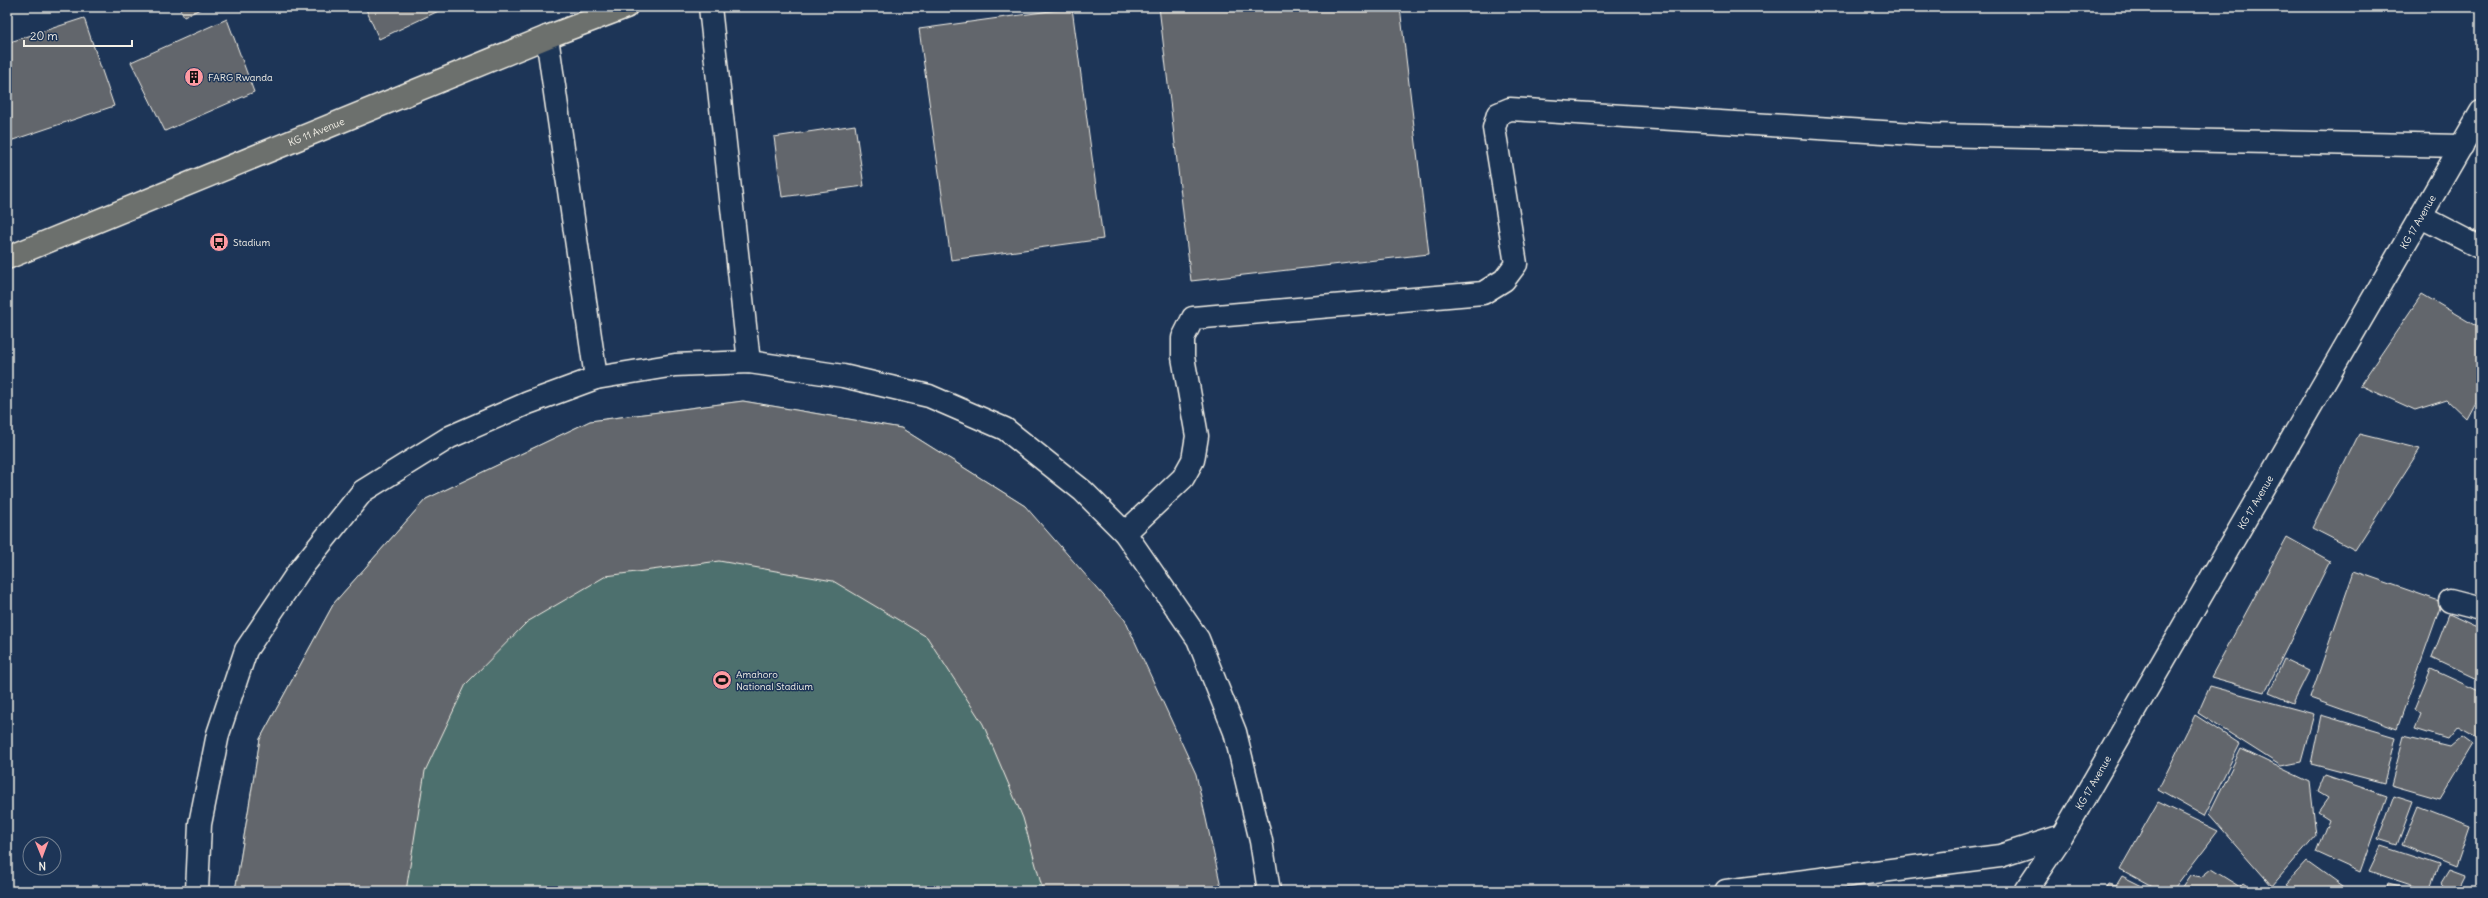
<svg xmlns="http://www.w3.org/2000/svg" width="2488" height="898" viewBox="0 0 2488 898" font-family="Delius,sans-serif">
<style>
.green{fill:#4e6f6e;stroke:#a1b0ab}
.building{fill:#62666c;stroke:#f4f1e8}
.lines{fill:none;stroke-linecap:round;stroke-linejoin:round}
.minor-casing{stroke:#f4f1e8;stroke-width:25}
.major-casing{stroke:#f4f1e8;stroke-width:25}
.minor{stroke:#1d3557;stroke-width:22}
.major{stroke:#6c706d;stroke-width:22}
.labels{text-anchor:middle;stroke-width:3;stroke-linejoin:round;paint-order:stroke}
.poi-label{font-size:10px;fill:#f4f1e8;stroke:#1d3557;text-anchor:start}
.street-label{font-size:10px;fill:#f4f1e8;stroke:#1d3557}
</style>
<rect width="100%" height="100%" fill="#1d3557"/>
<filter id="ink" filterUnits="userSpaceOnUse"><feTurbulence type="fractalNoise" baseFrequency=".025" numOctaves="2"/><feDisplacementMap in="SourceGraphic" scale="8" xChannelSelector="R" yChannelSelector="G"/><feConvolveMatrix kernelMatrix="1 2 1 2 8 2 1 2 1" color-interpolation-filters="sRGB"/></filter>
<g filter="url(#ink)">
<polygon class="green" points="743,401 901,428 1025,506 1222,891 235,891 260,739 334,603 426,499 590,421"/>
<g class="building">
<polygon points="179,7 204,7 184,17"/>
<polygon points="365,7 447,7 379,39"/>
<polygon points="1159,7 1400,7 1429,254 1191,281"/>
<polygon points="1072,8 1103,239 951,260 919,29"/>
<polygon points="84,18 114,106 7,142 7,43"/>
<polygon points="227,19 254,92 165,131 131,62"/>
<polygon points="855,125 864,186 782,197 774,137"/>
<polygon points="2422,294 2481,329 2481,393 2467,419 2447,400 2415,410 2360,385"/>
<polygon points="743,401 901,428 1025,506 1125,620 1196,774 1222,891 1043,891 1023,818 983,724 927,637 833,581 719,561 606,576 527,622 466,684 425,771 406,891 235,891 260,739 334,603 426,499 590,421"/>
<polygon points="2359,434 2420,449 2355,550 2312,528"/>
<polygon points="2287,537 2330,561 2265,692 2211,677"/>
<polygon points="2354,571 2442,602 2397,729 2310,698"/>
<polygon points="2449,614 2481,629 2481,681 2432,658"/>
<polygon points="2284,659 2309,671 2293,703 2269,693"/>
<polygon points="2431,669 2481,692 2481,732 2477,738 2457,727 2447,739 2415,729 2421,714 2414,710"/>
<polygon points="2210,686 2314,714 2301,762 2281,766 2198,713"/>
<polygon points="2195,715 2240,744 2204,816 2158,790"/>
<polygon points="2321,715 2395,737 2384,783 2311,764"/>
<polygon points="2404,736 2449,747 2462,736 2473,744 2440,799 2391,785"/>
<polygon points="2241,749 2310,782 2316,835 2272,886 2209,814"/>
<polygon points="2325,775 2387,796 2360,872 2316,852 2329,819 2318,812 2328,798 2318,792"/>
<polygon points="2394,796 2413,802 2397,845 2378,839"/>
<polygon points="2158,802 2218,831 2172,891 2160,891 2120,869"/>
<polygon points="2418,806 2470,826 2456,867 2402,845"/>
<polygon points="2381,846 2439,865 2429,891 2369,871"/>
<polygon points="2307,861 2349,891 2296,891 2286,884"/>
<polygon points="2211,869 2240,887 2244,883 2255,891 2180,891 2191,875 2201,877"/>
<polygon points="2449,870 2465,876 2458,890 2459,891 2448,891 2441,883"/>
<polygon points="2122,876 2152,891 2104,891 2108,884 2116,886"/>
<polygon points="2388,884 2416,891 2386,891"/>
</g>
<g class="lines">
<defs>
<g id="minor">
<polyline points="710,7 749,362"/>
<polyline points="547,37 596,378"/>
<polyline points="2421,217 2481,248"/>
<polyline points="1125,533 1183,478 1193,460 1197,436 1183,357 1183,338 1193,318 1483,293 1504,280 1516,264 1494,128 1498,114 1510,109 1931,135 2462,146"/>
<polyline points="2450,601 2481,609"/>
<polyline points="197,891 200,824 218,734 246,650 299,571 363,491 450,437 528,403 596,378 675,365 749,362 843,376 929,396 1005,429 1083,491 1125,533 1198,639 1235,732 1261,841 1269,891"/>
<polyline points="1726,891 2000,856 2062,836"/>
<path id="s1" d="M2025,891L2062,836L2481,112"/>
</g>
<g id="major">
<path id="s2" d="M7,258L547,37L626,7"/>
</g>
</defs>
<use href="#minor" class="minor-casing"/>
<use href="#major" class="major-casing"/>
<use href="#minor" class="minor"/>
<use href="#major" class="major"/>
</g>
</g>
<defs>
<symbol id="building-disc" viewBox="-11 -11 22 22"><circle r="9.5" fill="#ff9aa2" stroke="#1d3557"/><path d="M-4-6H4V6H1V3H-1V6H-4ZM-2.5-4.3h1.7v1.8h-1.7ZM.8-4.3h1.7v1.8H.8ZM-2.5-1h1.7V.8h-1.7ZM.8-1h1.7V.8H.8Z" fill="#111"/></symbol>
<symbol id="bus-disc" viewBox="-11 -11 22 22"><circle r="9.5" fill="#ff9aa2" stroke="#1d3557"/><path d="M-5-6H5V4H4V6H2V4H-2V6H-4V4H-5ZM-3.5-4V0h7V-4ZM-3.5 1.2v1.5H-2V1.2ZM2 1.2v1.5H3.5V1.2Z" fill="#111"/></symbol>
<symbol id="stadium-disc" viewBox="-11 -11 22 22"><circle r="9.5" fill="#ff9aa2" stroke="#1d3557"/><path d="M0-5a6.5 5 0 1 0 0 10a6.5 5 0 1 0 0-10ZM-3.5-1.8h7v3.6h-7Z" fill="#111"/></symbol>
</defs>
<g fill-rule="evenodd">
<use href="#building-disc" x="183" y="66" width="22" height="22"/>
<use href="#bus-disc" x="208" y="231" width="22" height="22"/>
<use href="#stadium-disc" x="711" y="669" width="22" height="22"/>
</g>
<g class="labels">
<g class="poi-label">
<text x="208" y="81">FARG Rwanda</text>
<text x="233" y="246">Stadium</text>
<text x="736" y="678">Amahoro<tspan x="736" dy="12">National Stadium</tspan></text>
</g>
<g class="street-label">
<text dy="4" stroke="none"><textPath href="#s2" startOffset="334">KG 11 Avenue</textPath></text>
<text dy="4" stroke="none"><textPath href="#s1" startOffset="776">KG 17 Avenue</textPath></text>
<text dy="4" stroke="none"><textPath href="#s1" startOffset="452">KG 17 Avenue</textPath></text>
<text dy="4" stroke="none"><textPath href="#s1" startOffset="128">KG 17 Avenue</textPath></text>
</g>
</g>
<rect width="2488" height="898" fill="none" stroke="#1d3557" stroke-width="24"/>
<rect x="12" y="12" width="2464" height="874" fill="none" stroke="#f4f1e8" stroke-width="1.5" filter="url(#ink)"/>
<g transform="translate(42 856) rotate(179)"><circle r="19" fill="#1d3557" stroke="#738091"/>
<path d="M0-3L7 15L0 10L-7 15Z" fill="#ff9aa2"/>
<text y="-6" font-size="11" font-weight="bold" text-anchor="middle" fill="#f4f1e8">N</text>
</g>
<path d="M24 40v6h108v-6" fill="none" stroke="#f4f1e8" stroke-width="2"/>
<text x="30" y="40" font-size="12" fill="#f4f1e8" stroke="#1d3557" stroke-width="3" paint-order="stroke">20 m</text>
</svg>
